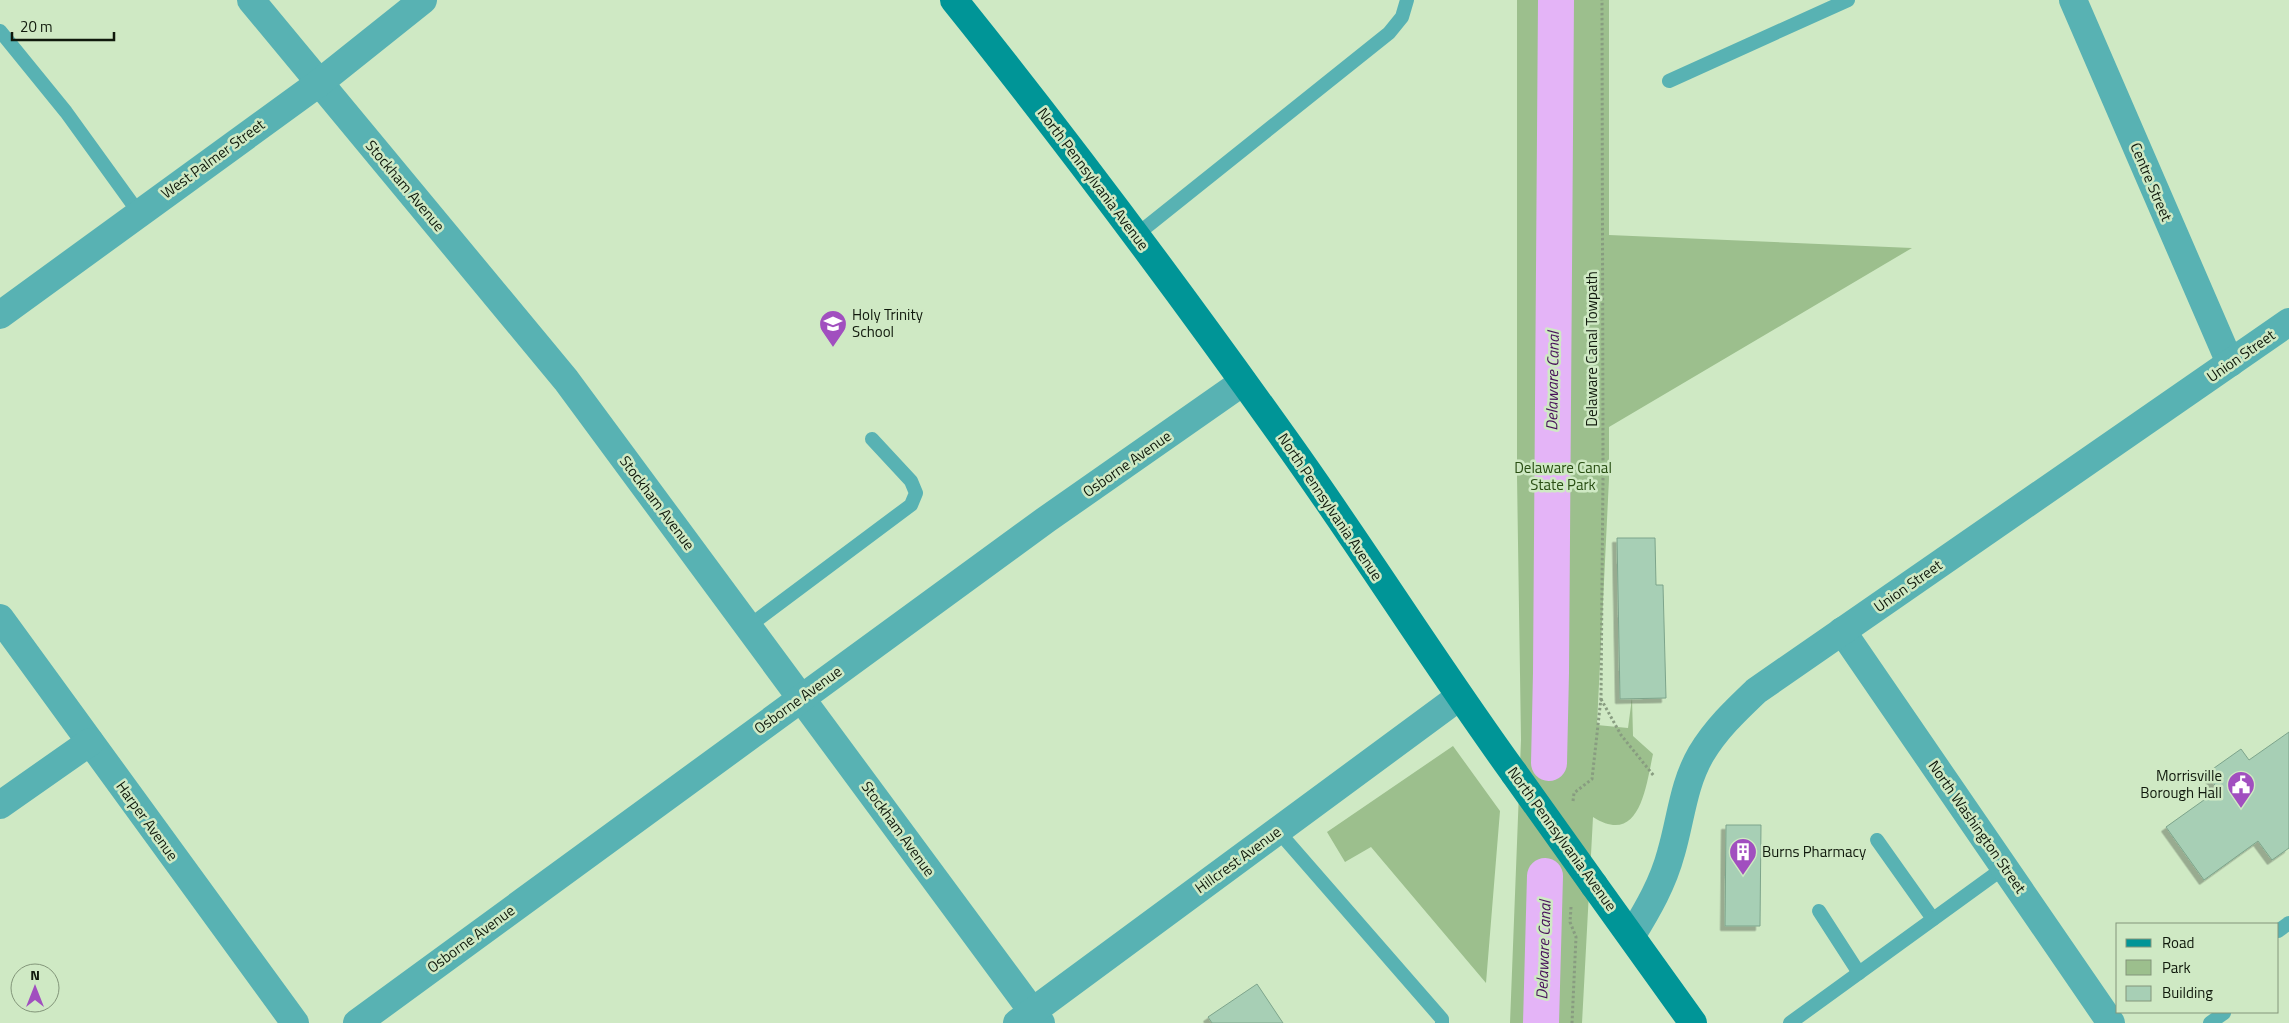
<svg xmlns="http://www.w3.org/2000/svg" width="2289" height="1023" viewBox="0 0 2289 1023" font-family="'Titillium Web',sans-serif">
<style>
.green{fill:#9cbf8d}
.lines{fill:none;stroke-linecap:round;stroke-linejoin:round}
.canal{stroke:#e4b4f7;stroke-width:36}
.building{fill:#a7cfb5;stroke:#7da48b;filter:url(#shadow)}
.path{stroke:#889c80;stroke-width:3;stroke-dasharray:2.5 2.5;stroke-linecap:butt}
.service{stroke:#58b2b3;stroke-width:14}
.minor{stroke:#58b2b3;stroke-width:28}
.secondary{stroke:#009597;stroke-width:28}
.secondary-bridge{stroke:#009597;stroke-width:28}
.labels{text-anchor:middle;stroke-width:5;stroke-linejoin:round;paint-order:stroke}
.street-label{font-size:15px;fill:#10190c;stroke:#cfe9c4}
.poi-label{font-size:15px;fill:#10190c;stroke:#cfe9c4;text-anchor:start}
.park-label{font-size:15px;fill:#294e13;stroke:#cfe9c4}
.water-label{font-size:16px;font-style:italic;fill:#470f59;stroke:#cfe9c4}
</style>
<defs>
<filter id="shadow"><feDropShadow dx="-4.5" dy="4.5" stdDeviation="0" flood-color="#0004"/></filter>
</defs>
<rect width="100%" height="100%" fill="#cfe9c4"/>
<g class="green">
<path d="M1517,0H1609V235L1912,248L1609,427V479L1597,725L1628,728L1632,698L1633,736L1653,754C1646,786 1640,847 1593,817L1582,1023H1510L1521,740L1517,477Z"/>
<polygon points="1453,746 1500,811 1486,983 1371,847 1345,862 1327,832"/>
</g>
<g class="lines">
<g class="canal">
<polyline points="1549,763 1551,673 1556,0"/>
<polyline points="1541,1023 1545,876"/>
</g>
</g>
<g class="building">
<polygon points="1617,538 1655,538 1656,585 1663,585 1666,698 1620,699"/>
<polygon points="2289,732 2289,848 2272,860 2258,841 2204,880 2166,827 2218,790 2207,773 2241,749 2249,760"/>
<polygon points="1726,825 1761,825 1760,926 1725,926"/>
<polygon points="1257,984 1283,1023 1212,1023 1208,1017"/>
</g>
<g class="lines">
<g class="path">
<polyline points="1601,699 1621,735 1654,776"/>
<polyline points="1573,801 1574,793 1592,779 1601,698 1603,475 1602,0"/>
<polyline points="1571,907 1570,922 1576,937 1572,1023"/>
</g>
<g class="service">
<polyline points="0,31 66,112 139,213"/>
<polyline points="1669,81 1848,0"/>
<polyline points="1135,236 1389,33 1402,17 1407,0"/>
<polyline points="749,626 911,505 916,493 911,481 872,439"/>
<polyline points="1278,831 1442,1019 1442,1023"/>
<polyline points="1877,840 1933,919"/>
<polyline points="1819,911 1859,973"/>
<polyline points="2278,931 2289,923"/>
<polyline points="1790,1023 2005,867"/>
<polyline points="2210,1023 2224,1013"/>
</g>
<g class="minor">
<polyline points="251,0 566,380 1041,1023"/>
<polyline points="2073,0 2230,363"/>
<polyline points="0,315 319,83 423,0"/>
<polyline points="0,618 295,1023"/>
<polyline points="1842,631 2111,1023"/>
<polyline points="0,805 90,742"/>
<path d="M1632,935C1648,909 1663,883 1671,853C1681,819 1683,785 1701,754C1716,729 1735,711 1756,691L2289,322"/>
<polyline points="357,1023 1047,519 1243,382"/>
<polyline points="1017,1023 1459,697"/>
</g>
<g class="secondary">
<path d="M954,0C1069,143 1179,291 1286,441C1364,550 1435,664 1514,773"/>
<polyline points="1594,885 1693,1023"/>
</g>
<polyline class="secondary-bridge" points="1514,773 1594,885"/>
</g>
<defs>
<symbol id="school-pin" viewBox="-11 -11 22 30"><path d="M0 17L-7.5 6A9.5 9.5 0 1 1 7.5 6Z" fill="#a14fbf" stroke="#cfe9c4"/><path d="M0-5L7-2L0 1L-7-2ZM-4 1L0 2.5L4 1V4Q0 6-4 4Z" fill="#fff"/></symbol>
<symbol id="civic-pin" viewBox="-11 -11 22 30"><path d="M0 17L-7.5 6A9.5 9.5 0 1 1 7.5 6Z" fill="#a14fbf" stroke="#cfe9c4"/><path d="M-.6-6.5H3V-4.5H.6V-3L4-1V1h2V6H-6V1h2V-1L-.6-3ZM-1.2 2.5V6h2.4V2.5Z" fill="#fff"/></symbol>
<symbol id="building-pin" viewBox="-11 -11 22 30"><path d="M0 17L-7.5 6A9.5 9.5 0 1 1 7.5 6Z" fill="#a14fbf" stroke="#cfe9c4"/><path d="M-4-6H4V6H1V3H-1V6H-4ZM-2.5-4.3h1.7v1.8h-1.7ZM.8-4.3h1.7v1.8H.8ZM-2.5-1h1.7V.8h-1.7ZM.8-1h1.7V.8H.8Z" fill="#fff"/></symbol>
</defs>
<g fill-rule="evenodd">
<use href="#school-pin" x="817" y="308" width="32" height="43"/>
<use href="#civic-pin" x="2225" y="769" width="32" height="43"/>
<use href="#building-pin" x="1727" y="836" width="32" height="43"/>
</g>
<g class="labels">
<g class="street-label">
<text transform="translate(213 159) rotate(-36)" y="5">West Palmer Street</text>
<text transform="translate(1093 179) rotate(53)" y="5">North Pennsylvania Avenue</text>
<text transform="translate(2151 182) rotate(67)" y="5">Centre Street</text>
<text transform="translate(405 186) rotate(50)" y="5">Stockham Avenue</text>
<text transform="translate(1592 349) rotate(-90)" y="5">Delaware Canal Towpath</text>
<text transform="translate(2241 356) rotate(-35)" y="5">Union Street</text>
<text transform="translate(1127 464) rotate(-35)" y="5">Osborne Avenue</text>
<text transform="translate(657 503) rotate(53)" y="5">Stockham Avenue</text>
<text transform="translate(1330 507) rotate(56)" y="5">North Pennsylvania Avenue</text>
<text transform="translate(1908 586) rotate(-35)" y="5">Union Street</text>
<text transform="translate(798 700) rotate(-36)" y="5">Osborne Avenue</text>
<text transform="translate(147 821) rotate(54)" y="5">Harper Avenue</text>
<text transform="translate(1977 827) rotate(55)" y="5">North Washington Street</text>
<text transform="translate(898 829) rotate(54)" y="5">Stockham Avenue</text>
<text transform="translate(1562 839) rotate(54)" y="5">North Pennsylvania Avenue</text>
<text transform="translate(1238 860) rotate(-36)" y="5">Hillcrest Avenue</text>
<text transform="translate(471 939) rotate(-36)" y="5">Osborne Avenue</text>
</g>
<g class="poi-label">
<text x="852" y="320">Holy Trinity<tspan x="852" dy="17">School</tspan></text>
<text x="2222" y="781" text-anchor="end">Morrisville<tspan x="2222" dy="17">Borough Hall</tspan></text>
<text x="1762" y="857">Burns Pharmacy</text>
</g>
<g class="park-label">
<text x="1563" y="473">Delaware Canal<tspan x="1563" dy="17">State Park</tspan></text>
</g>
<g class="water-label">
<text transform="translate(1552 381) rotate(-89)" y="6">Delaware Canal</text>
<text transform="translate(1543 950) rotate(-88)" y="6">Delaware Canal</text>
</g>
</g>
<rect x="2116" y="923" width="162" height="90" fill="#cfe9c4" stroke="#83967a"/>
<rect x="2126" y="939" width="25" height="8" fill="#009597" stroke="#83967a"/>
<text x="2162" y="948" font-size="15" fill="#10190c">Road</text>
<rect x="2126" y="960" width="25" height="15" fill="#9cbf8d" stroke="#83967a"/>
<text x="2162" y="973" font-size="15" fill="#10190c">Park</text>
<rect x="2126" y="986" width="25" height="15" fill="#a7cfb5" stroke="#83967a"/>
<text x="2162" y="998" font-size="15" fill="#10190c">Building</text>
<g transform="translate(35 988)"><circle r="24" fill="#cfe9c4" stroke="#83967a"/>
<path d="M0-4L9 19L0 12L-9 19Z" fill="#a14fbf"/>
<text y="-8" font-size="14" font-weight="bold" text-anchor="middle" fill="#10190c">N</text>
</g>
<path d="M12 32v8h102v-8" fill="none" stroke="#10190c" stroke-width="2.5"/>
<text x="20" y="32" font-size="15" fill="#10190c" stroke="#cfe9c4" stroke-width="4" paint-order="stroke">20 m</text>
</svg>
